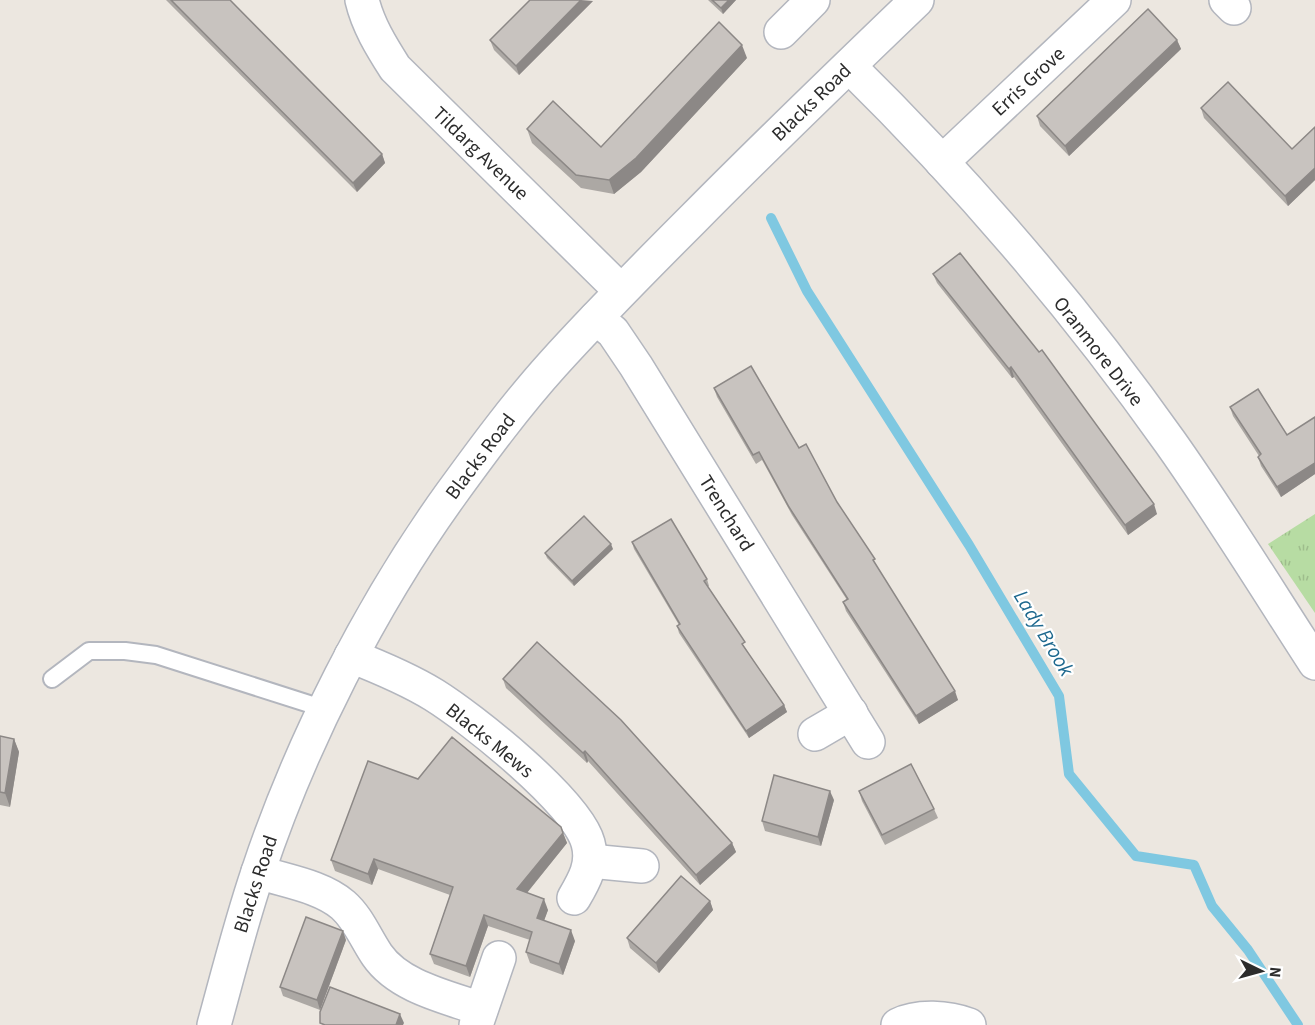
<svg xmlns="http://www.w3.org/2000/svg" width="1315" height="1025" viewBox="0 0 1315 1025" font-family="'Source Sans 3',sans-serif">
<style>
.park{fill:url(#park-tufts)}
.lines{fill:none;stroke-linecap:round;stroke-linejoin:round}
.stream{stroke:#7fc8e1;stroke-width:10}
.service-casing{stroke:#b3b6be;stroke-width:20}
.minor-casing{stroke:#b3b6be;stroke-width:36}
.service{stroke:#fff;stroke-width:16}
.minor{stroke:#fff;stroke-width:33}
.wall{fill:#aca8a4}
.shaded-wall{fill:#8c8886}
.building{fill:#c8c3bf;stroke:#8c8886;stroke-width:1.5}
.labels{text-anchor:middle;stroke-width:4.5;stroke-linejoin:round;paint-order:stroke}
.street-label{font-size:20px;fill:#2c2c2c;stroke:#fff}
.water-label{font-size:21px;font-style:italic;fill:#1d688e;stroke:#fff}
</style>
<defs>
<pattern id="park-tufts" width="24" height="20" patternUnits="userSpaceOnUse" patternTransform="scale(1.5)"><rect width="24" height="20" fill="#b7dca3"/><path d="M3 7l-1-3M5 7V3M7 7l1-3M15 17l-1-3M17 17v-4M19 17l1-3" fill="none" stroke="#9ebd8c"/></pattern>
</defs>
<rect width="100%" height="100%" fill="#ece7e0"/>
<polygon class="park" points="1315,514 1315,613 1268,544"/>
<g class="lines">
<polyline class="stream" points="771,218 807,291 969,545 1059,696 1069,774 1136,856 1194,865 1212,906 1248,950 1298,1025"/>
<defs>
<polyline id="service" points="52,679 89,651 125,651 156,655 325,709"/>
<g id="minor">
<path d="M362,0C368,25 381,46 395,68L621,291"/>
<polyline points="1226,0 1234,8"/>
<polyline points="781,32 813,0"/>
<path d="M849,66C966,181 1075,308 1170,442C1221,514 1267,589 1315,663"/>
<polyline points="942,162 1114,0"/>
<polyline points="596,318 613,332 636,366 868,742"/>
<path d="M351,656C379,667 408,679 434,695C471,718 577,802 588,843C594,864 584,881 574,898"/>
<polyline points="815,734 851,713"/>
<polyline points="590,861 642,866"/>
<path d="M258,872C285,881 321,886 343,905C358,918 366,939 377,955C399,987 447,997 481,1009"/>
<path d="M214,1025C228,974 241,922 258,872C301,743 371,605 451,494C483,450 516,405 553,364C598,314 646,266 694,218C767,144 842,72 917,0"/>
<polyline points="476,1025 499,958"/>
<path d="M898,1025C918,1015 948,1017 969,1025"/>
</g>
</defs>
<use href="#service" class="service-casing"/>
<use href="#minor" class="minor-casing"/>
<use href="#service" class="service"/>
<use href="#minor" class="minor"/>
</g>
<g class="wall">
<polygon points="166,0 230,0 382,154 385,163 357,192"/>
<polygon points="708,0 736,0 723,14"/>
<polygon points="593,1 519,75 494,50 490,40"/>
<polygon points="1177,40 1181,49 1069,156 1040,126 1037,116"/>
<polygon points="747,58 641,172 614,194 581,188 532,143 527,129 601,147"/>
<polygon points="1201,108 1292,149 1315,127 1315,180 1288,206 1204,118"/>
<polygon points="933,274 1157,514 1128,535 1014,377 1012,378 937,283"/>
<polygon points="714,388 799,448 837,502 958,700 919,724 846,611 843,602 847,600 792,515 762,460 756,464 717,397"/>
<polygon points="1230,407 1287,435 1315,417 1315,474 1281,497 1261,466 1258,457 1259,456 1233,416"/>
<polygon points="632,542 707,579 709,586 708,586 746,650 784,705 787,712 749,738 679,633 677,626 679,625 634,549"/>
<polygon points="613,549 574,586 547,558 545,553"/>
<polygon points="503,679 732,843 736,852 700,885 588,761 587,763 506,688"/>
<polygon points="0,736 14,739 19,752 10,807 0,805"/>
<polygon points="418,779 563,833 567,843 527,893 548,910 544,920 575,941 563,975 530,963 526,952 530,940 488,926 470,977 434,964 430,954 450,895 378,869 372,885 335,871 331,860"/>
<polygon points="859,791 934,809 938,818 885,845 862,801"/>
<polygon points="834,800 821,846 765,831 762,821"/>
<polygon points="710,901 713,910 659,973 630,948 627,938"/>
<polygon points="346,940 320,1010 283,996 280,987"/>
</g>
<g class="shaded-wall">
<polygon points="581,0 593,1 519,75 516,66"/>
<polygon points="729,0 736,0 723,14 721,8"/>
<polygon points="1177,40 1181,49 1069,156 1065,146"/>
<polygon points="742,45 747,58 641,172 614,194 609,180"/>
<polygon points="382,154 385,163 357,192 353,183"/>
<polygon points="1315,168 1315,180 1288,206 1285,196"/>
<polygon points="1011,367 1014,377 1012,378 1009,369"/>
<polygon points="1315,463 1315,474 1281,497 1277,487"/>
<polygon points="1154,504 1157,514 1128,535 1125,525"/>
<polygon points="611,544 613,549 574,586 572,581"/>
<polygon points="955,691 958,700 919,724 916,716"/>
<polygon points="784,705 787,712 749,738 746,731"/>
<polygon points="14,739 19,752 10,807 5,793"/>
<polygon points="585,751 588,761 587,763 583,753"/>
<polygon points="830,791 834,800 821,846 818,837"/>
<polygon points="563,833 567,843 521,900 517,889"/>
<polygon points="732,843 736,852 700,885 696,875"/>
<polygon points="374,859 378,869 372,885 368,874"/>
<polygon points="544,899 548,910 541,929 537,918"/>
<polygon points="710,901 713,910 659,973 656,963"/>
<polygon points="484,915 488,926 470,977 466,966"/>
<polygon points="571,930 575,941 563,975 559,964"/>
<polygon points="343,931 346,940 320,1010 317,1000"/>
<polygon points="400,1014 404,1023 403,1025 396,1025"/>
</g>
<g class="building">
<polygon points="171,0 230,0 382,154 353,183"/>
<polygon points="530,0 581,0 516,66 490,40"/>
<polygon points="712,0 729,0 721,8"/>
<polygon points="1148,9 1177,40 1065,146 1037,116"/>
<polygon points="719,22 742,45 636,158 609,180 576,175 527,129 553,101 601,147"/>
<polygon points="1228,82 1292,149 1315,127 1315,168 1285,196 1201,108"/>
<polygon points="960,253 1039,352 1042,350 1154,504 1125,525 1011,367 1009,369 933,274"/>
<polygon points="751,366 799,448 806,444 837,502 875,559 873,560 955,691 916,716 843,602 848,599 789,507 759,452 753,455 714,388"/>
<polygon points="1258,389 1287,435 1315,417 1315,463 1277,487 1258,457 1261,454 1230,407"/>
<polygon points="584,516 611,544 572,581 545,553"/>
<polygon points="671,519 707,579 704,581 745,642 742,644 784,705 746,731 677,626 680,624 632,542"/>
<polygon points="537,642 621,720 732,843 696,875 585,751 583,753 503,679"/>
<polygon points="0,736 14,739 5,793 0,792"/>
<polygon points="452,737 561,827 563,833 517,889 544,899 537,918 571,930 559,964 526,952 532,932 484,915 466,966 430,954 453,887 374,859 368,874 331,860 368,761 418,779"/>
<polygon points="911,764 934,809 882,835 859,791"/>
<polygon points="774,775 830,791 818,837 762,821"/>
<polygon points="681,876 710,901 656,963 627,938"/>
<polygon points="306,917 343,931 317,1000 280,987"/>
<polygon points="330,987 400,1014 396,1025 325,1025 320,1023 320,1012"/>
</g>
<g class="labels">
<g class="street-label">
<text transform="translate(1028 81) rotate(-43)" y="7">Erris Grove</text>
<text transform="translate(811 102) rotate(-44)" y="7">Blacks Road</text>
<text transform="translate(481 153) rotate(44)" y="7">Tildarg Avenue</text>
<text transform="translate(1099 351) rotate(52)" y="7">Oranmore Drive</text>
<text transform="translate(480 456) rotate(-53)" y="7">Blacks Road</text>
<text transform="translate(727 513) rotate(58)" y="7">Trenchard</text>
<text transform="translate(490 740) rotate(39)" y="7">Blacks Mews</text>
<text transform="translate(255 884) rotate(-72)" y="7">Blacks Road</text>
</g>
<g class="water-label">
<text transform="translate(1044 633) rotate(59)" y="7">Lady Brook</text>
</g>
</g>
<g transform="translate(1261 971) rotate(95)" stroke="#ffffff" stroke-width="4.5" paint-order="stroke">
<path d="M0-4.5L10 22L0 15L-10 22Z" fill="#2c2c2c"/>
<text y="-9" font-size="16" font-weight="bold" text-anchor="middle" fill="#2c2c2c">N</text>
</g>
</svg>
